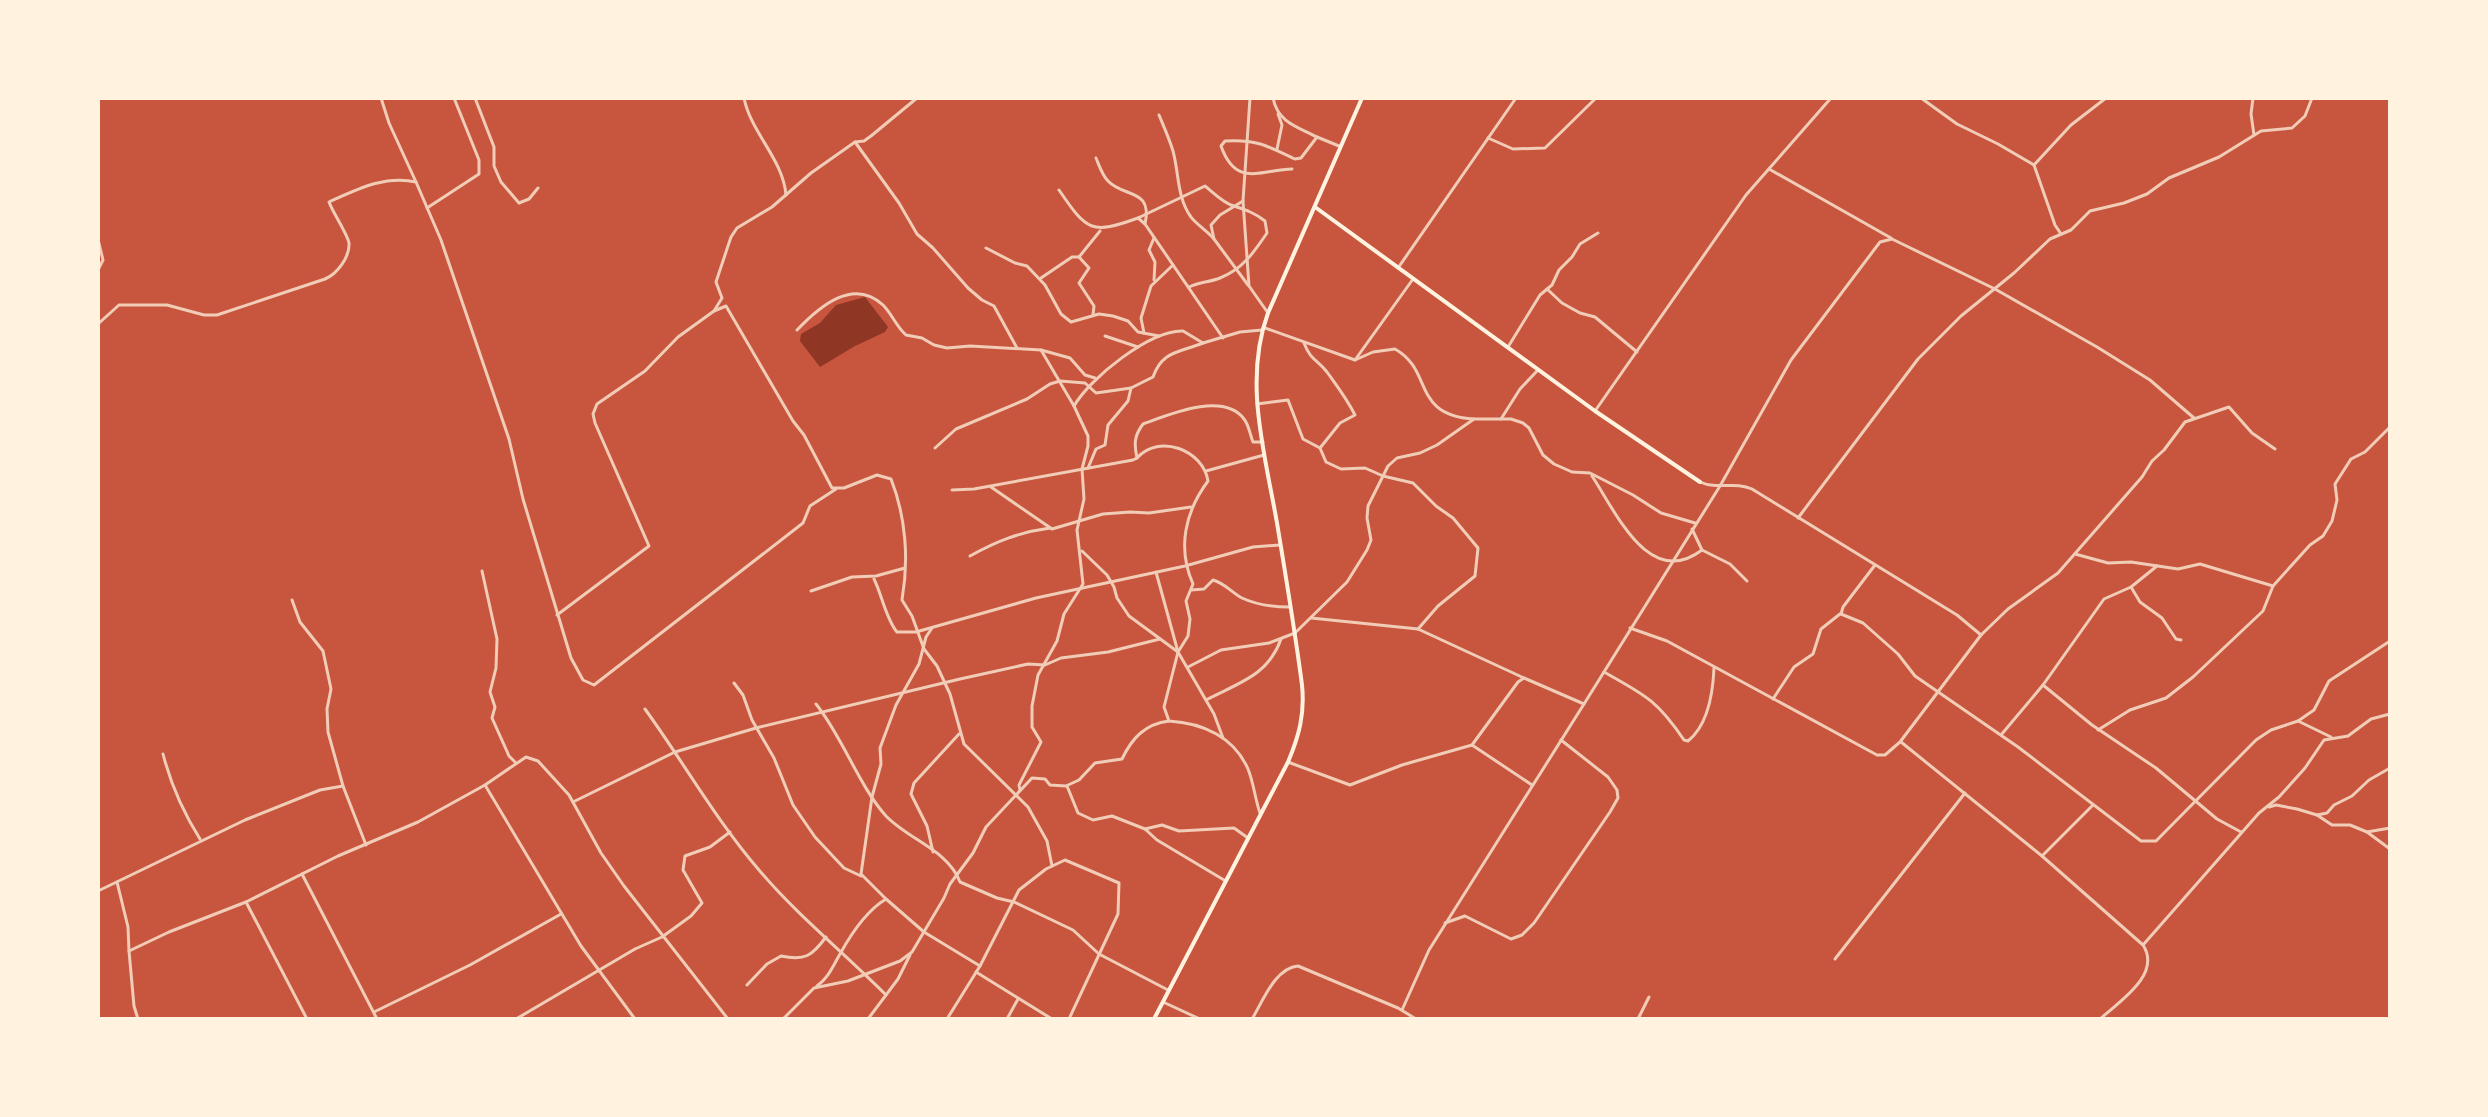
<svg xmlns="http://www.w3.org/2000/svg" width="2488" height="1117" viewBox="0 0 2488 1117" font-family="Merriweather,serif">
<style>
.water{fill:#8f3625}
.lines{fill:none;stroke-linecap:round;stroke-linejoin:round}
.minor{stroke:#f1ccb7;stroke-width:3}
.secondary{stroke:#fff3e0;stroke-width:4}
</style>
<rect width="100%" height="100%" fill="#c8553d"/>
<polygon class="water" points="865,297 888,327 885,332 855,346 820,367 800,341 801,334 820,323 836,305"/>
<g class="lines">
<g class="minor">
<polyline points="381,98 389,123 416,182"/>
<polyline points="475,98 494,147 494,166 501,182 519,203 529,199 538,188"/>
<path d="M744,98C751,133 783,159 786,195"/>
<polyline points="917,98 871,136 864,141 855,142 899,203 917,234 933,248 968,288 982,300 994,306 1017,348"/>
<polyline points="1250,98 1243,201 1249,286 1268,313"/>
<path d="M1273,98C1278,123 1298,127 1317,137"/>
<polyline points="1921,98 1957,124 1998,144 2034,165 2071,125 2106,98"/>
<polyline points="2253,98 2251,114 2254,135"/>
<path d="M1159,115C1164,127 1169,138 1173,151C1179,173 1177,198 1191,217C1195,223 1207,231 1214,239"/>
<polyline points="1488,138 1513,149 1545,148 1596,98"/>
<polyline points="1277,149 1282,125 1278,114"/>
<path d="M1096,158C1099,165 1102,175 1108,181C1124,198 1153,188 1145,224"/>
<polyline points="2034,165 2055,225 2061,234"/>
<path d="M1292,169C1260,170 1236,188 1221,146L1225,141C1256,139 1268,146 1295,159L1301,158L1317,137L1339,146"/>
<polyline points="1769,169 1891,238"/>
<path d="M1059,190C1087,231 1091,235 1138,218L1145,224L1223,338"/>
<polyline points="1243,201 1220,215 1211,225 1214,239 1248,285"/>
<polyline points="427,208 479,174 479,160 454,98"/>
<path d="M1138,218L1205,186C1214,193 1223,203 1234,206C1246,210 1255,213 1265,221L1267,233C1254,252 1243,269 1220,278C1210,282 1200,282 1189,287"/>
<polyline points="1154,238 1149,250 1155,262 1154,280"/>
<polyline points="98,239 103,260 98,270"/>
<polyline points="986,248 1015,263 1027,266 1045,285 1061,314 1071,322 1099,314 1113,316 1128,321 1138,332 1159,336"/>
<polyline points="1398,268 1516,98"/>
<polyline points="1041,278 1072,257 1079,257"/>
<polyline points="1547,289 1562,303 1580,313 1595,317 1637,352"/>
<path d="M714,311L726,306L793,421L804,435L832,488H844L877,475L891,479C906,517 909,560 902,600L912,616L924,649L937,666L950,694L964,744L1028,807L1047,841L1052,866"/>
<polyline points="1093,315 1094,306 1079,283 1089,268 1079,257 1100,231"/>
<path d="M98,324L119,305H167L204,315H217L325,279C337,274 350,257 349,243C347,233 333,213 329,202C358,189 385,175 416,182L441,240L509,439L523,499L571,658L583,680L594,685L803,523L810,506L836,489"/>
<path d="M1265,328L1355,360L1373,352L1395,349C1434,371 1411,415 1474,419"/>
<path d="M797,330C819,307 853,277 883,305C892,314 896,326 906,335L922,338L934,345L947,348L970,346L1041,350L1070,358L1085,375L1095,378"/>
<polyline points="1144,333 1141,318 1151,286 1173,265"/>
<polyline points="1105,336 1138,347"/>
<path d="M1304,343C1311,361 1317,359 1327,372C1337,386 1347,399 1355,415L1340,423L1320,448"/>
<polyline points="1508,347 1540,295 1552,285 1559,270 1572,257 1580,244 1598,233"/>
<polyline points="1355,360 1413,279"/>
<polyline points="1257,404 1288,400 1303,439 1320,448 1326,462 1341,469 1365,468 1383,476 1413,483 1436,506 1453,518 1478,548 1475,576 1438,606 1418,629"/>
<path d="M1074,406C1090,378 1150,330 1183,331L1203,343L1240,332L1262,330"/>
<polyline points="1595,411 1746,195 1831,98"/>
<polyline points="1501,419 1520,389 1537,371"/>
<polyline points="935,448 956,429 1027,399 1050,384 1060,381 1085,383 1096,393 1131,388"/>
<path d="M1137,458C1159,433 1203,450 1208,481C1185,512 1177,548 1193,584L1186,601L1190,619L1188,636L1178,652L1164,707L1169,721C1203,723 1234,737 1248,769C1254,784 1255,799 1260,813"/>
<path d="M1088,468L1096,449L1105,445L1108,425L1128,401L1131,388L1153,377C1162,351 1178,353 1203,343"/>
<polyline points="1206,471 1264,455"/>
<path d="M1592,476C1616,512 1649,590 1702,550L1730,564L1747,581"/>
<path d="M1700,482C1717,490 1735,481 1752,489L1957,615L1981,635"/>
<polyline points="991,487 1052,529 1103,514 1130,512 1149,513 1191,507"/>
<path d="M952,490L974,489L1133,460L1137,458C1134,444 1134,436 1143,424C1168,415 1223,391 1244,419C1249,425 1250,435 1253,442H1263"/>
<polyline points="1798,518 1918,359 1961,316 2014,273 2050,239 2071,230 2090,211 2124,203 2147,194 2169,178 2219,157 2261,131 2292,128 2305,116 2312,98"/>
<polyline points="1692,529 1702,550"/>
<polyline points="1082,551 1107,575 1114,587 1117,598 1129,616 1178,652 1214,714 1223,738"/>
<polyline points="2075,554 2108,563 2131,562 2178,569 2200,564 2273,586"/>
<path d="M970,556C997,541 1020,532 1050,528"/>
<polyline points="1875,565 1843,607 1841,614 1863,623 1898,654 1915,676 2018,747 2141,841 2156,841 2256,740 2271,730 2298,721 2331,737"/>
<polyline points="482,571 497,639 496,668 490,692 495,707 492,718 509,756 515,762"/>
<polyline points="1156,572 1178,652"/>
<path d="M874,579C882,595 886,619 897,632H916L1036,598L1185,566L1253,547L1280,545"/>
<polyline points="2131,587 2140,602 2162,618 2176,639 2181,640"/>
<path d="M1191,590L1204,589L1213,580C1226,584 1231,592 1242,598C1257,605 1273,607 1289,607"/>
<polyline points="811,591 852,577 876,576 905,568"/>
<polyline points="292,600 300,622 323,651 331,689 327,709 328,732 343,786 366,845"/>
<polyline points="557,615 649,546 595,423 593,414 597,404 645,371 678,337 714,311 722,298 716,282 731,237 737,228 772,207 811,173 855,142"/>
<polyline points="1311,618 1418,629 1524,678"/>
<polyline points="1630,628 1667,641 1877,755 1885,755 1900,742 1981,635 2008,609 2058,573 2142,477 2152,461 2164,450 2185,422 2229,407 2252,433 2275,449"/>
<polyline points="1188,667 1221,650 1269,643 1295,633 1347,582 1367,550 1371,540 1367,518 1368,506 1388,466 1397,458 1420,453 1437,445 1474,419 1511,419 1523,423 1529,428 1543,455 1554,464 1572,472 1590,473 1633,495 1661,513 1695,523"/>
<path d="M1604,672C1645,695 1657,700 1684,740L1688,741C1708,725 1713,692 1714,668"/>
<polyline points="734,683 743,695 752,720 774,758 793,805 815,837 844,868 861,876"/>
<polyline points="2043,685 2092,725 2156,768 2217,819 2241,832"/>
<polyline points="1773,699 1794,667 1813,654 1821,629 1840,614"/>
<path d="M1206,700C1238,683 1268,676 1281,639"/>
<path d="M816,704C842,736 859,786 886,816C909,840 948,850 960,882L997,898L1014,902L1073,930L1099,954L1168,990"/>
<path d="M645,709C684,763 716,820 759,870C797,915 844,953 886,995"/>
<polyline points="2298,721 2314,710 2329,681 2390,641"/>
<polyline points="2098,730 2130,710 2166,698 2193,677 2263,611 2273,586 2310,545 2323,536 2332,521 2337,500 2335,484 2351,459 2365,452 2390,427"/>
<polyline points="2001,735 2043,685 2104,599 2131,587 2157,566"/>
<polyline points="1901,742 2042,856 2143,945"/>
<polyline points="1472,745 1532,785"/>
<path d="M163,754C171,785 183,812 200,839"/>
<polyline points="1288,762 1350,785 1402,765 1472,745 1518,682 1524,678 1584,704 1720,486 1791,360 1880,242 1892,239 1995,289 2097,347 2150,380 2194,418"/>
<polyline points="485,785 581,946 635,1019"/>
<polyline points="1067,786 1078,813 1093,820 1112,816 1145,829 1157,840 1224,880"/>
<polyline points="1020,790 1019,785 1041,742 1032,727 1032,706 1038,675 1057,641 1064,614 1083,584 1077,530 1084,499 1082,469 1088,446 1088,436 1074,406 1041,350"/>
<polyline points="573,802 675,752 756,728 960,679 1028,664 1045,665 1061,658 1108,652 1160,639"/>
<polyline points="2269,807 2276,805 2297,809 2317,815 2332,825 2350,825 2367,832 2390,849"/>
<polyline points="2317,815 2327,813 2334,805 2352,796 2369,780 2390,768"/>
<polyline points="1145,829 1162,825 1179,831 1234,828 1248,838"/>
<polyline points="2367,832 2390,828"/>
<polyline points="933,852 927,826 911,794 914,783 959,734"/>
<polyline points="2042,856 2093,805"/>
<polyline points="302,874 377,1019"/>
<polyline points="117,882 128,927 129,951"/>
<polyline points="98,891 245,820 320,790 343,786"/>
<polyline points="886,899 924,932 980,966"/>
<polyline points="246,902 307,1019"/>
<polyline points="1445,923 1465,916 1511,939 1522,935 1534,923 1610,812 1618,798 1617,790 1608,777 1561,740"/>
<polyline points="1835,959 1965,793"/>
<polyline points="976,972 1052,1019"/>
<path d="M747,985L767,964L781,956C805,961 812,956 826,937"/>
<path d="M817,986C829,977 833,966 840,954C851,934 866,911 886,899L861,874L872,797L881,764L880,748L896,705L919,664L926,637L932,628"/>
<polyline points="1163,1002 1200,1019"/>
<polyline points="1402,1010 1429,950 1584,704"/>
<polyline points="374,1012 470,965 561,914"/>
<polyline points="138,1019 134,1006 129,951 169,932 246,902 338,856 418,822 485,785 526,757 538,761 569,795 601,853 624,886 728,1019"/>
<polyline points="516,1019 635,949 662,937 691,916 702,903 683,870 685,856 710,847 730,832"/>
<path d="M783,1019L814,988L848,981L900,961L912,952L944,898L950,884L973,853L986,827L1032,778L1045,779L1050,785L1066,786L1079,780L1095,763L1122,759C1132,738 1145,724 1169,721"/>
<polyline points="868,1019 898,979 910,955"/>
<polyline points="947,1019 980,966 1019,890 1046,869 1065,860 1119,883 1118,914 1069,1019"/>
<polyline points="1007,1019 1018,999"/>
<path d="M1252,1019C1263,1001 1275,968 1298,966L1398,1008L1416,1019"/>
<polyline points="1638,1019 1649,997"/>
<path d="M2100,1019C2120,1001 2162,974 2143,945L2259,813L2279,797L2305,768L2324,740L2348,736L2371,719L2390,714"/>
</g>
<g class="secondary">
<polyline points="1315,207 1595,411 1700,482"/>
<path d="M1154,1019L1288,762C1299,736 1305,714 1302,685C1295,631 1286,577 1277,523C1265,454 1243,381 1268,313L1362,98"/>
</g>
</g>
<rect width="2488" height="1117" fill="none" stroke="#fff3e0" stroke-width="200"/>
</svg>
